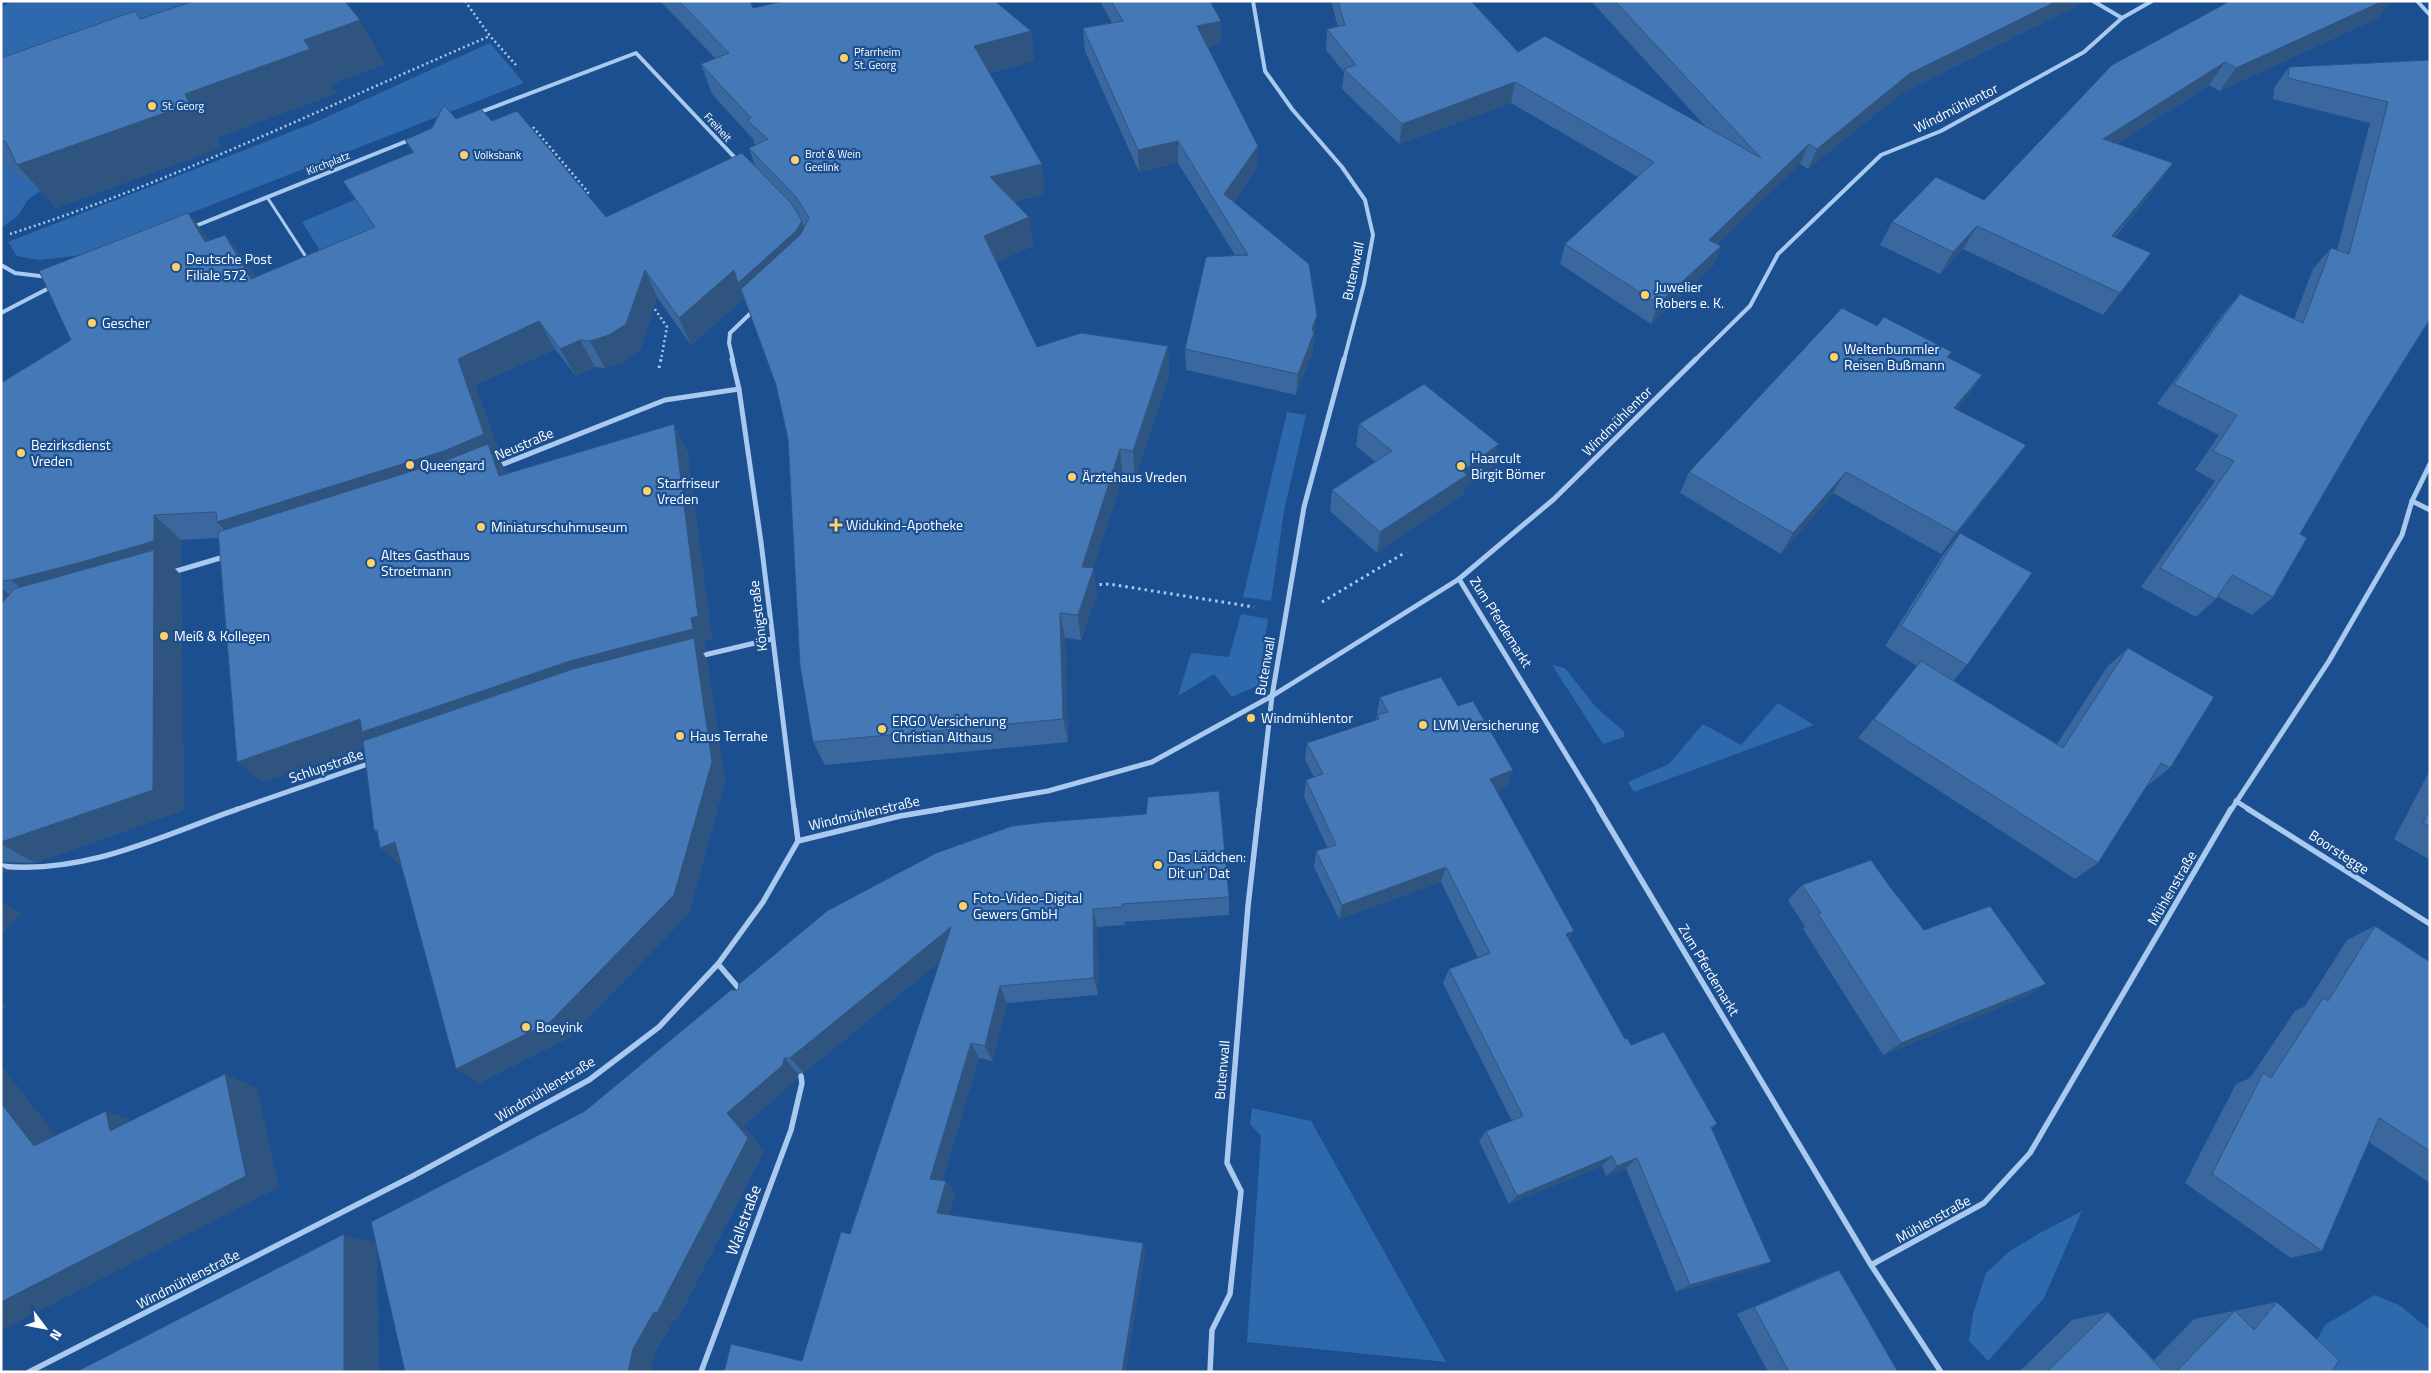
<svg xmlns="http://www.w3.org/2000/svg" width="2431" height="1373" viewBox="0 0 2431 1373" font-family="'Titillium Web',sans-serif">
<style>
.green{fill:#2e69ad}
.lines{fill:none;stroke-linecap:round;stroke-linejoin:round}
.path-far1{stroke:#a9c9ee;stroke-width:2.5;stroke-dasharray:2 3;stroke-linecap:butt}
.path{stroke:#a9c9ee;stroke-width:3;stroke-dasharray:2.5 4;stroke-linecap:butt}
.lane{stroke:#a9c9ee;stroke-width:3}
.street-far2{stroke:#a9c9ee;stroke-width:4}
.street-far1{stroke:#a9c9ee;stroke-width:5}
.street{stroke:#a9c9ee;stroke-width:5.5}
.wall{fill:#3a679d}
.shaded-wall{fill:#305480}
.building{fill:#4478b7;stroke:#305480}
.poi-dot{fill:#ffd166;stroke:#1b4f8f;stroke-width:2}
.labels{text-anchor:middle;stroke-width:4.5;stroke-linejoin:round;paint-order:stroke}
.far-poi-label{font-size:11px;fill:#fff;stroke:#1b4f8f;text-anchor:start}
.far-street-label{font-size:11px;fill:#fff;stroke:#1b4f8f}
.street-label{font-size:14px;fill:#fff;stroke:#1b4f8f}
.poi-label{font-size:14px;fill:#fff;stroke:#1b4f8f;text-anchor:start}
.near-street-label{font-size:16px;fill:#fff;stroke:#1b4f8f}
</style>
<rect width="100%" height="100%" fill="#1b4f8f"/>
<g class="green">
<polygon points="13,1 284,1 1,75 1,7"/>
<polygon points="490,43 524,83 83,255 38,260 17,256 8,242 316,122"/>
<polygon points="1,144 35,182 45,187 27,201 18,216 1,228"/>
<polygon points="411,176 362,209 389,250 337,278 302,222"/>
<polygon points="1287,412 1306,415 1284,511 1271,601 1243,597"/>
<polygon points="1241,614 1268,619 1261,664 1264,675 1261,684 1232,697 1214,674 1178,696 1191,653 1229,657"/>
<polygon points="1552,665 1565,668 1594,705 1624,732 1624,737 1603,744"/>
<polygon points="1778,703 1814,725 1634,792 1628,782 1669,764 1703,724 1741,745"/>
<polygon points="1252,1108 1311,1121 1446,1362 1247,1342 1261,1136 1250,1124"/>
<polygon points="2082,1211 2044,1298 1988,1361 1969,1341 1973,1314 1986,1273 2010,1251 2038,1234"/>
<polygon points="2375,1295 2399,1305 2430,1330 2430,1372 2300,1372 2325,1325"/>
</g>
<g class="lines">
<g class="path-far1">
<polyline points="465,1 490,36 516,65"/>
<polyline points="533,127 588,192 588,198"/>
<path d="M10,234C175,181 331,104 490,36"/>
<polyline points="652,305 667,327 661,360"/>
</g>
<g class="path">
<polyline points="659,368 661,359"/>
<polyline points="1093,585 1109,584 1254,607"/>
<polyline points="1322,602 1406,552"/>
</g>
<polyline class="lane" points="267,197 308,260"/>
<g class="street-far2">
<polyline points="1253,1 1265,71 1292,109 1342,167 1365,200 1373,235 1364,284 1344,360"/>
<polyline points="2093,1 2122,18"/>
<polyline points="2417,1 2430,15"/>
<polyline points="478,113 636,53 739,162"/>
<polyline points="193,227 412,139"/>
<polyline points="1,265 15,273 48,277"/>
<polyline points="1,313 51,287"/>
<polyline points="733,360 729,343 730,333 754,310"/>
<polyline points="1695,360 1750,306 1778,254 1881,155 1941,131 2084,52 2122,18 2152,1"/>
</g>
<g class="street-far1">
<polyline points="732,359 739,389 761,542 794,810"/>
<polyline points="496,467 665,400 739,389"/>
<polyline points="2412,501 2430,510"/>
<polyline points="173,572 227,556"/>
<polyline points="1459,579 1600,810"/>
<polyline points="700,656 772,639"/>
<polyline points="2236,801 2250,810"/>
<polyline points="235,810 371,763"/>
<polyline points="935,810 1048,791 1152,762 1272,696 1459,579 1554,499 1696,359"/>
<polyline points="1259,810 1272,696 1304,507 1344,359"/>
<polyline points="2231,810 2329,661 2402,535 2412,501 2430,464"/>
</g>
<g class="street">
<polyline points="794,809 798,841"/>
<polyline points="1599,809 1871,1265 1941,1372"/>
<polyline points="2248,809 2430,924"/>
<path d="M1,866C85,875 161,836 238,809"/>
<polyline points="718,964 742,992"/>
<polyline points="1871,1265 1984,1203 2030,1153 2231,809"/>
<polyline points="29,1372 411,1177 589,1080 659,1027 718,964 763,902 798,841 900,816 942,809"/>
<polyline points="701,1372 791,1130 802,1083 801,1076"/>
<polyline points="1210,1372 1212,1330 1230,1294 1241,1191 1227,1163 1248,906 1259,809"/>
</g>
</g>
<g class="wall">
<polygon points="660,1 751,1 753,8 1031,31 1034,61 989,73 1045,194 1014,202 1029,217 1033,246 996,262 1037,347 1168,346 1169,374 1135,479 1123,477 1093,568 1097,594 1081,640 1065,638 1068,742 825,765 813,742 788,439 776,385 744,298 691,345 657,297 640,351 623,362 605,368 595,367 576,376 555,349 475,385 502,460 500,461 505,469 507,473 687,450 712,639 704,641 706,652 703,653 707,660 725,782 689,913 570,1037 479,1083 401,865 377,833 374,830 364,747 264,782 237,762 219,538 181,540 181,565 174,568 181,575 184,810 35,863 1,862 1,383 71,340 210,241 247,262 255,277 374,227 343,181 413,153 405,140 456,119 492,121 606,217 755,166 749,148 755,145 753,139 712,94 701,64 716,59"/>
<polygon points="1100,1 1210,1 1221,43 1208,46 1257,168 1234,202 1315,336 1314,340 1312,354 1296,395 1186,370 1185,349 1235,255 1178,163 1139,172 1085,51 1083,28 1112,23"/>
<polygon points="1331,1 1471,1 1518,52 1706,127 1591,1 2087,1 1900,94 1808,169 1800,164 1717,244 1721,246 1713,266 1651,324 1560,264 1565,244 1638,177 1511,103 1399,144 1342,89 1344,72 1326,50 1327,29 1338,27"/>
<polygon points="2230,1 2391,1 2378,18 2220,91 2209,85 2117,144 2173,163 2157,186 2115,237 2134,276 2103,315 1963,249 1940,274 1880,245 1892,222 1984,200"/>
<polygon points="141,19 385,64 331,84 337,93 216,138 222,147 56,208 32,181 19,177 1,164 1,58"/>
<polygon points="2430,60 2366,421 2300,534 2273,597 2252,615 2218,597 2216,599 2196,617 2141,587 2215,481 2195,470 2219,435 2157,404 2222,315 2240,294 2294,319 2313,269 2331,248 2337,250 2370,123 2273,99 2274,88 2289,67"/>
<polygon points="1877,326 1948,358 1982,375 1967,397 1957,409 2010,467 1941,554 1833,493 1781,554 1680,493 1689,472"/>
<polygon points="1359,424 1493,466 1464,488 1462,496 1377,553 1330,511 1332,490 1376,462 1356,446"/>
<polygon points="1960,533 1967,665 1953,681 2057,744 2107,667 2128,648 2170,768 2147,786 2146,786 2098,863 2075,879 1858,738 1917,666 1885,646 1943,555"/>
<polygon points="1380,697 1458,706 1513,770 1506,787 1497,791 1569,939 1625,1039 1717,1124 1711,1129 1771,1262 1755,1269 1676,1292 1626,1168 1606,1176 1602,1166 1509,1204 1479,1141 1486,1131 1512,1121 1443,983 1449,969 1478,958 1441,882 1339,919 1314,867 1316,851 1327,847 1304,797 1306,780 1314,777 1305,760 1307,743 1376,720"/>
<polygon points="2430,770 2430,860 2394,839"/>
<polygon points="1802,885 1890,887 1924,930 2046,984 2025,997 1883,1055 1803,929 1805,927 1788,900"/>
<polygon points="1229,897 1229,915 1124,922 1125,925 1097,927 1098,995 1007,1003 992,1061 979,1058 942,1181 946,1181 955,1193 949,1215 1143,1243 1145,1253 802,1361 850,1234 940,961 804,1073 798,1073 797,1079 743,1126 764,1151 677,1320 674,1319 654,1355 650,1372 405,1372 376,1244 379,1372 76,1372 376,1244 585,1111 738,990 827,911"/>
<polygon points="2375,926 2430,962 2430,1183 2369,1142 2322,1251 2291,1258 2185,1183 2236,1084 2250,1078 2295,1011 2305,1006 2347,940"/>
<polygon points="1839,1270 1898,1372 1768,1372 1737,1314 1820,1277"/>
<polygon points="2277,1302 2332,1372 2019,1372 2072,1320 2108,1312 2154,1360 2194,1319"/>
</g>
<g class="shaded-wall">
<polygon points="2057,1 2087,1 1900,94 1808,169 1817,149 1909,74"/>
<polygon points="2383,1 2391,1 2378,18 2220,91 2236,68"/>
<polygon points="360,20 385,64 331,84 337,93 216,138 222,147 56,208 17,165 185,94 304,40"/>
<polygon points="1221,21 1221,43 1198,48 1197,26"/>
<polygon points="1031,31 1034,61 979,76 974,46"/>
<polygon points="2225,62 2209,85 2088,162 2103,139"/>
<polygon points="1515,82 1511,103 1399,144 1402,124"/>
<polygon points="1178,141 1178,163 1139,172 1138,150"/>
<polygon points="1809,144 1800,164 1701,260 1709,240"/>
<polygon points="1258,146 1257,168 1224,216 1224,194"/>
<polygon points="2173,163 2157,186 2096,258 2112,236"/>
<polygon points="1042,164 1045,194 995,206 990,177"/>
<polygon points="188,213 210,240 205,242"/>
<polygon points="1029,217 1033,246 989,266 984,236"/>
<polygon points="802,221 811,249 744,298 691,345 679,318 734,270"/>
<polygon points="1977,226 1963,249 1940,274 1953,252"/>
<polygon points="225,235 247,262 273,306 251,279"/>
<polygon points="1721,246 1713,266 1651,324 1658,304"/>
<polygon points="2151,253 2134,276 2103,315 2120,293"/>
<polygon points="645,270 657,297 640,351 623,362 605,368 590,341"/>
<polygon points="1317,315 1312,354 1296,395 1298,374"/>
<polygon points="539,321 555,349 475,385 502,460 500,461 505,469 516,500 242,547 217,522 458,359"/>
<polygon points="580,340 595,367 576,376 560,349"/>
<polygon points="1168,346 1169,374 1135,479 1133,451"/>
<polygon points="1982,375 1967,397 1940,430 1954,408"/>
<polygon points="674,424 687,450 712,639 704,641 706,652 703,653 707,660 725,782 689,913 570,1037 479,1083 456,1069 374,743 264,782 237,762 360,719 691,618"/>
<polygon points="1499,444 1493,466 1464,488 1462,496 1377,553 1380,532"/>
<polygon points="2026,445 2010,467 1941,554 1956,533"/>
<polygon points="1120,449 1123,477 1086,589 1094,568 1097,594 1081,640 1078,615 1082,567"/>
<polygon points="1846,472 1833,493 1781,554 1793,533"/>
<polygon points="154,515 181,540 181,565 174,568 181,575 184,810 35,863 1,844 42,605 11,580"/>
<polygon points="2,589 34,613 1,655 1,590"/>
<polygon points="1060,613 1065,638 1068,742 1063,719"/>
<polygon points="1513,770 1506,787 1484,796 1490,779"/>
<polygon points="395,842 403,867 380,848"/>
<polygon points="1,866 10,871 1,875"/>
<polygon points="1446,867 1441,882 1339,919 1342,905"/>
<polygon points="1,902 22,913 1,935"/>
<polygon points="1093,909 1097,927 1098,995 1094,978"/>
<polygon points="951,927 959,945 804,1073 790,1058"/>
<polygon points="1574,931 1565,945 1566,934"/>
<polygon points="2046,984 2025,997 1883,1055 1901,1043"/>
<polygon points="1000,986 1007,1003 992,1061 985,1046"/>
<polygon points="1,999 7,1007 1,1011"/>
<polygon points="971,1043 979,1058 939,1190 930,1179"/>
<polygon points="784,1058 798,1073 797,1079 743,1126 764,1151 677,1320 657,1313 727,1113"/>
<polygon points="1,1065 73,1158 34,1146 1,1103"/>
<polygon points="225,1074 257,1088 279,1187 1,1331 1,1302"/>
<polygon points="106,1111 142,1124 110,1131"/>
<polygon points="1612,1156 1602,1166 1509,1204 1517,1196"/>
<polygon points="1637,1158 1626,1168 1606,1176 1617,1166"/>
<polygon points="946,1181 955,1193 947,1223 937,1213"/>
<polygon points="344,1234 376,1244 379,1372 344,1372"/>
<polygon points="1143,1243 1145,1253 1126,1372 1122,1372"/>
<polygon points="1771,1262 1755,1269 1676,1292 1690,1285"/>
<polygon points="654,1312 674,1319 654,1355 650,1372 628,1372 633,1349"/>
</g>
<g class="building">
<polygon points="194,1 345,1 360,20 304,40 310,49 185,94 190,104 17,165 6,142 1,140 1,58 135,11 140,19"/>
<polygon points="679,1 750,1 753,8 784,1 995,1 1031,31 974,46 1042,164 990,177 1029,217 984,236 1037,347 1081,333 1168,346 1133,451 1120,449 1082,567 1094,568 1078,615 1060,613 1063,719 813,742 800,666 788,439 776,385 741,289 801,234 809,218 797,198 749,148 768,139 747,120 751,118 701,64 729,53"/>
<polygon points="1111,1 1210,1 1221,21 1197,26 1258,146 1224,194 1309,264 1317,315 1312,329 1314,333 1298,374 1185,349 1206,257 1248,255 1178,141 1138,150 1083,28 1123,21"/>
<polygon points="1338,1 1471,1 1518,52 1545,36 1761,158 1615,1 2057,1 1909,74 1817,149 1809,144 1709,240 1721,246 1658,304 1565,244 1654,162 1515,82 1402,124 1344,69 1356,65 1327,29 1345,25"/>
<polygon points="2230,1 2383,1 2236,68 2225,62 2103,139 2173,163 2112,236 2151,253 2120,293 1977,226 1953,252 1892,222 1936,177 1984,200 2112,65"/>
<polygon points="2430,60 2430,319 2366,421 2300,534 2307,538 2273,597 2232,575 2216,599 2160,568 2234,461 2213,451 2237,415 2174,384 2240,294 2303,323 2331,248 2349,254 2388,102 2288,78 2289,67"/>
<polygon points="444,105 456,119 481,109 492,121 517,111 606,217 742,153 792,204 802,221 796,231 738,283 734,270 679,318 645,270 626,324 609,335 590,341 580,340 560,349 539,321 458,359 484,434 444,451 217,522 216,512 154,515 154,541 78,563 11,580 1,581 1,383 71,340 39,271 188,213 205,242 225,235 251,279 375,227 343,181 414,152 405,140 432,128"/>
<polygon points="1842,308 1877,326 1884,317 1952,352 1947,357 1982,375 1954,408 2026,445 1956,533 1846,472 1793,533 1689,472"/>
<polygon points="1424,384 1499,444 1463,471 1467,475 1380,532 1332,490 1392,451 1359,424"/>
<polygon points="674,424 698,616 691,618 693,629 570,661 362,732 360,719 237,762 218,532 447,460 488,444 499,476"/>
<polygon points="1960,533 2032,573 1967,665 1901,626"/>
<polygon points="154,550 153,790 1,842 1,604 14,589"/>
<polygon points="694,638 712,762 674,895 550,1022 456,1069 395,842 380,848 377,830 374,830 363,741 573,669"/>
<polygon points="2128,648 2214,697 2170,768 2161,763 2098,863 1874,719 1921,661 2063,748"/>
<polygon points="1441,677 1458,706 1473,701 1513,770 1490,779 1574,931 1566,934 1625,1039 1627,1038 1631,1045 1664,1032 1717,1124 1711,1127 1771,1262 1690,1285 1637,1158 1617,1166 1612,1156 1517,1196 1486,1131 1523,1116 1449,969 1490,953 1446,867 1342,905 1316,851 1336,845 1306,780 1323,774 1307,743 1379,719 1377,715 1388,712 1380,697"/>
<polygon points="1219,791 1229,897 1122,904 1122,907 1093,909 1094,978 1000,986 985,1046 971,1043 930,1179 946,1181 937,1213 1143,1243 1122,1372 724,1372 731,1344 802,1361 841,1232 850,1234 951,927 790,1058 784,1058 783,1065 727,1113 748,1138 657,1313 654,1312 633,1349 628,1372 405,1372 371,1222 585,1111 731,990 738,990 739,984 827,911 936,853 1012,826 1046,822 1146,814 1148,797"/>
<polygon points="2430,809 2430,826 2423,823"/>
<polygon points="1871,860 1890,887 1924,930 1990,906 2046,984 1901,1043 1818,914 1821,913 1802,885"/>
<polygon points="2375,926 2430,962 2430,1151 2379,1118 2322,1251 2212,1174 2263,1073 2271,1078 2323,998 2328,1001"/>
<polygon points="225,1074 246,1176 1,1302 1,1103 34,1146 106,1111 110,1131"/>
<polygon points="344,1234 344,1372 76,1372"/>
<polygon points="1839,1270 1898,1372 1789,1372 1754,1307"/>
<polygon points="2277,1302 2339,1360 2332,1372 2176,1372 2235,1311 2254,1330"/>
<polygon points="2108,1312 2164,1372 2047,1372"/>
</g>
<g class="poi-dot">
<circle cx="844" cy="58" r="5"/>
<circle cx="152" cy="106" r="5"/>
<circle cx="464" cy="155" r="5"/>
<circle cx="795" cy="160" r="5"/>
<circle cx="176" cy="267" r="5"/>
<circle cx="1645" cy="295" r="5"/>
<circle cx="92" cy="323" r="5"/>
<circle cx="1834" cy="357" r="5"/>
<circle cx="21" cy="453" r="5"/>
<circle cx="410" cy="465" r="5"/>
<circle cx="1461" cy="466" r="5"/>
<circle cx="1072" cy="477" r="5"/>
<circle cx="647" cy="491" r="5"/>
<path d="M833.5 517.5h5v5h5v5h-5v5h-5v-5h-5v-5h5z"/>
<circle cx="481" cy="527" r="5"/>
<circle cx="371" cy="563" r="5"/>
<circle cx="164" cy="636" r="5"/>
<circle cx="1251" cy="718" r="5"/>
<circle cx="1423" cy="725" r="5"/>
<circle cx="882" cy="729" r="5"/>
<circle cx="680" cy="736" r="5"/>
<circle cx="1158" cy="865" r="5"/>
<circle cx="963" cy="906" r="5"/>
<circle cx="526" cy="1027" r="5"/>
</g>
<g class="labels">
<g class="far-poi-label">
<text x="854" y="56">Pfarrheim<tspan x="854" dy="13">St. Georg</tspan></text>
<text x="162" y="110">St. Georg</text>
<text x="805" y="158">Brot &amp; Wein<tspan x="805" dy="13">Geelink</tspan></text>
<text x="474" y="159">Volksbank</text>
</g>
<g class="far-street-label">
<text transform="translate(718 127) rotate(47)" y="4">Freiheit</text>
<text transform="translate(328 163) rotate(-22)" y="4">Kirchplatz</text>
</g>
<g class="street-label">
<text transform="translate(1956 108) rotate(-27)" y="5">Windmühlentor</text>
<text transform="translate(1353 271) rotate(-78)" y="5">Butenwall</text>
<text transform="translate(1617 421) rotate(-45)" y="5">Windmühlentor</text>
<text transform="translate(524 444) rotate(-23)" y="5">Neustraße</text>
<text transform="translate(758 616) rotate(-97)" y="5">Königstraße</text>
<text transform="translate(1501 622) rotate(58)" y="5">Zum Pferdemarkt</text>
<text transform="translate(1265 666) rotate(-80)" y="5">Butenwall</text>
<text transform="translate(326 766) rotate(-19)" y="5">Schlupstraße</text>
<text transform="translate(864 813) rotate(-13)" y="5">Windmühlenstraße</text>
<text transform="translate(2339 852) rotate(33)" y="5">Boorstegge</text>
<text transform="translate(2172 888) rotate(-60)" y="5">Mühlenstraße</text>
<text transform="translate(1709 970) rotate(59)" y="5">Zum Pferdemarkt</text>
<text transform="translate(1222 1070) rotate(-85)" y="5">Butenwall</text>
<text transform="translate(545 1089) rotate(-31)" y="5">Windmühlenstraße</text>
<text transform="translate(1933 1219) rotate(-29)" y="5">Mühlenstraße</text>
<text transform="translate(188 1279) rotate(-27)" y="5">Windmühlenstraße</text>
</g>
<g class="poi-label">
<text x="186" y="264">Deutsche Post<tspan x="186" dy="16">Filiale 572</tspan></text>
<text x="1655" y="292">Juwelier<tspan x="1655" dy="16">Robers e. K.</tspan></text>
<text x="102" y="328">Gescher</text>
<text x="1844" y="354">Weltenbummler<tspan x="1844" dy="16">Reisen Bußmann</tspan></text>
<text x="31" y="450">Bezirksdienst<tspan x="31" dy="16">Vreden</tspan></text>
<text x="1471" y="463">Haarcult<tspan x="1471" dy="16">Birgit Bömer</tspan></text>
<text x="420" y="470">Queengard</text>
<text x="1082" y="482">Ärztehaus Vreden</text>
<text x="657" y="488">Starfriseur<tspan x="657" dy="16">Vreden</tspan></text>
<text x="846" y="530">Widukind-Apotheke</text>
<text x="491" y="532">Miniaturschuhmuseum</text>
<text x="381" y="560">Altes Gasthaus<tspan x="381" dy="16">Stroetmann</tspan></text>
<text x="174" y="641">Meiß &amp; Kollegen</text>
<text x="1261" y="723">Windmühlentor</text>
<text x="892" y="726">ERGO Versicherung<tspan x="892" dy="16">Christian Althaus</tspan></text>
<text x="1433" y="730">LVM Versicherung</text>
<text x="690" y="741">Haus Terrahe</text>
<text x="1168" y="862">Das Lädchen:<tspan x="1168" dy="16">Dit un' Dat</tspan></text>
<text x="973" y="903">Foto-Video-Digital<tspan x="973" dy="16">Gewers GmbH</tspan></text>
<text x="536" y="1032">Boeyink</text>
</g>
<g class="near-street-label">
<text transform="translate(743 1220) rotate(-70)" y="6">Wallstraße</text>
</g>
</g>
<rect width="2431" height="1373" fill="none" stroke="#ffffff" stroke-width="5"/>
<g transform="translate(45 1328) rotate(122)" stroke="#1b4f8f" stroke-width="4" paint-order="stroke">
<path d="M0-4L9 19L0 12L-9 19Z" fill="#ffffff"/>
<text y="-8" font-size="14" font-weight="bold" text-anchor="middle" fill="#ffffff">N</text>
</g>
</svg>
